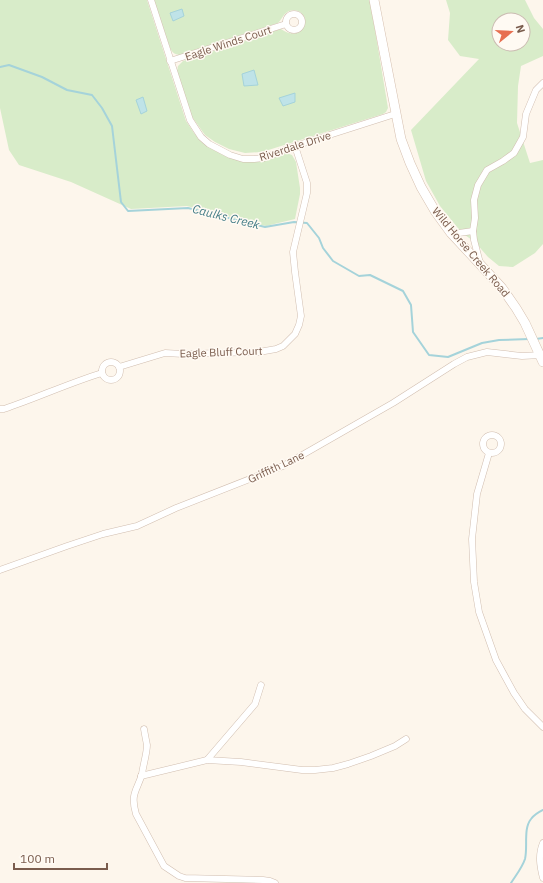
<svg xmlns="http://www.w3.org/2000/svg" width="543" height="883" viewBox="0 0 543 883" font-family="'IBM Plex Sans',sans-serif">
<style>
.green{fill:#d8ecc9;fill-rule:evenodd}
.water{fill:#bfe3e8;stroke:#a5d3da}
.lines{fill:none;stroke-linecap:round;stroke-linejoin:round}
.stream{stroke:#a5d3da;stroke-width:2}
.street-casing{stroke:#d1beb0;stroke-width:7}
.secondary-casing{stroke:#d6c0b0;stroke-width:10}
.street{stroke:#fff;stroke-width:6}
.secondary{stroke:#fff;stroke-width:9}
.labels{text-anchor:middle;stroke-width:3;stroke-linejoin:round;paint-order:stroke}
.street-label{font-size:11px;fill:#7a5c4d;stroke:#fffaf3}
.water-label{font-size:12px;font-style:italic;fill:#437c86;stroke:#fffaf3}
</style>
<rect width="100%" height="100%" fill="#fdf6ec"/>
<g class="green">
<polygon points="0,0 147,0 186,121 194,133 201,141 221,154 230,158 243,160 286,153 292,155 296,162 300,188 300,194 295,219 266,226 187,206 131,209 71,182 19,165 9,150 0,108"/>
<path d="M154,0H370L388,108L386,112L383,114L262,152L245,153L229,149L215,142L205,135L190,114L177,71L178,66L183,61L281,29C301,44 314,18 298,11C295,10 292,10 289,11C284,13 282,19 278,23L179,55C174,54 172,52 170,48Z"/>
<path d="M446,0H525L534,18L543,29V56L521,66L518,86L517,123L530,163L543,160V244L535,253L513,267L499,266L488,257L475,242L462,233L440,206L426,181L411,130L479,59L460,56L448,40L450,13ZM499,20H523V44H499Z"/>
</g>
<g class="water">
<polygon points="182,9 184,16 173,21 170,13"/>
<polygon points="254,70 258,85 244,86 242,74"/>
<polygon points="295,93 295,102 283,106 279,98"/>
<polygon points="143,97 147,111 141,114 136,100"/>
</g>
<g class="lines">
<g class="stream">
<polyline points="0,67 9,65 42,77 67,90 92,95 102,108 112,126 121,202 128,211 188,208 265,227 294,222 307,223 319,238 323,248 333,261 359,276 370,275 403,291 411,305 413,332 429,355 448,357 482,343 499,340 529,339"/>
<polyline points="536,339 543,338"/>
<path d="M511,883C516,875 522,868 525,859C528,847 523,829 531,819C534,815 539,812 543,810"/>
</g>
<defs>
<g id="street">
<polyline points="151,0 190,120 201,137 209,144 230,155 243,159 254,159 264,158 295,146 395,114"/>
<circle cx="294" cy="22" r="8"/>
<polyline points="170,61 286,24"/>
<polyline points="451,233 459,233 473,231"/>
<polyline points="480,263 474,240 473,231 475,218 474,200 478,185 487,170 503,161 514,153 523,137 526,114 536,90 543,83"/>
<circle cx="111" cy="371" r="9"/>
<polyline points="119,367 165,353 183,354 259,352 276,349 283,346 295,334 299,325 301,316 295,272 293,252 307,193 307,183 295,146"/>
<path d="M0,409H4C37,398 69,383 102,373"/>
<circle cx="492" cy="444" r="9"/>
<polyline points="489,453 477,494 472,539 474,582 479,612 496,660 514,693 525,709 543,727"/>
<polyline points="0,570 67,546 103,534 137,526 176,508 283,466 393,403 454,364 467,357 487,352 522,356 541,355"/>
<path d="M144,729C145,735 146,740 147,745C147,753 143,766 142,774C137,791 130,793 136,814L164,866L179,876L185,878L263,880L270,881L275,883"/>
<polyline points="207,760 255,704 261,685"/>
<polyline points="141,776 207,760 241,762 302,770 315,770 333,768 348,764 371,756 395,746 406,739"/>
<path d="M543,843C538,855 540,866 543,878"/>
</g>
<polyline id="secondary" points="374,0 401,139 410,163 421,187 435,211 451,233 502,288 516,308 525,323 543,362"/>
</defs>
<use href="#street" class="street-casing"/>
<use href="#secondary" class="secondary-casing"/>
<use href="#street" class="street"/>
<use href="#secondary" class="secondary"/>
</g>
<g class="labels">
<g class="street-label">
<text transform="translate(228 43) rotate(-18)" y="4">Eagle Winds Court</text>
<text transform="translate(295 146) rotate(-18)" y="4">Riverdale Drive</text>
<text transform="translate(471 252) rotate(50)" y="4">Wild Horse Creek Road</text>
<text transform="translate(221 352) rotate(-2)" y="4">Eagle Bluff Court</text>
<text transform="translate(276 467) rotate(-25)" y="4">Griffith Lane</text>
</g>
<g class="water-label">
<text transform="translate(226 217) rotate(14)" y="4">Caulks Creek</text>
</g>
</g>
<g transform="translate(511 32) rotate(72)"><circle r="19" fill="#fffaf3" stroke="#cabbb1"/>
<path d="M0-3L7 15L0 10L-7 15Z" fill="#e76f51"/>
<text y="-6" font-size="11" font-weight="bold" text-anchor="middle" fill="#7a5c4d">N</text>
</g>
<path d="M14 863v6h93v-6" fill="none" stroke="#7a5c4d" stroke-width="2"/>
<text x="20" y="863" font-size="12" fill="#7a5c4d" stroke="#fffaf3" stroke-width="3" paint-order="stroke">100 m</text>
</svg>
